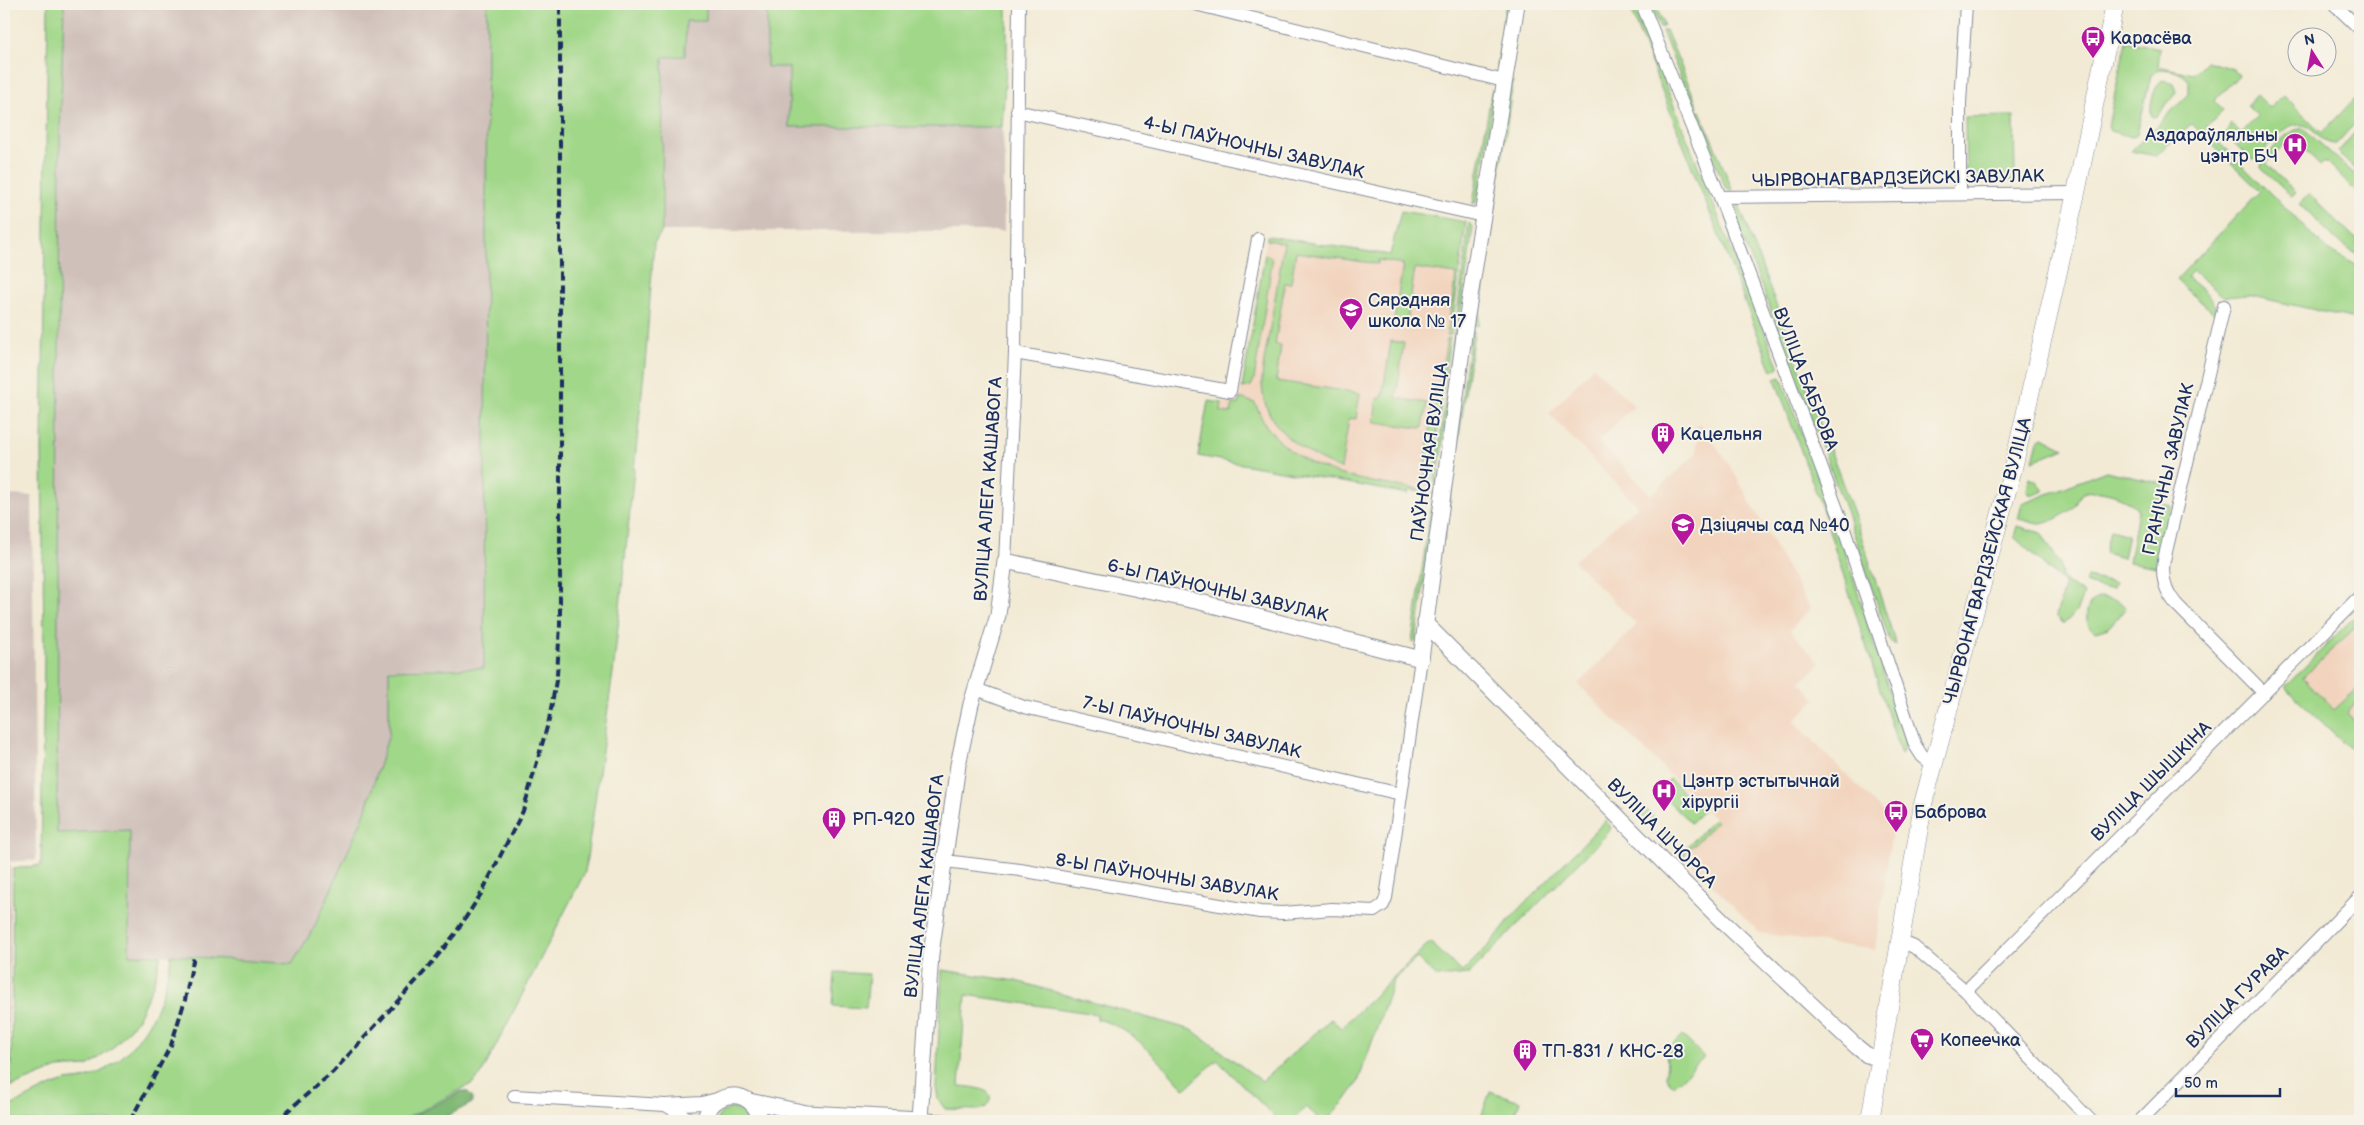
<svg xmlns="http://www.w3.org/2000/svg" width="2364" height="1125" viewBox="0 0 2364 1125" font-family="'Balsamiq Sans',sans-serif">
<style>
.built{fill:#f2d4be}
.industrial{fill:#cfc0ba}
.green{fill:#a0d788;stroke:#5e8373}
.forest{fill:#80b874;stroke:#4e7469}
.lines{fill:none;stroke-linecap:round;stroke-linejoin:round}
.minor-casing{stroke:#868c99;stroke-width:14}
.tertiary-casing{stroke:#868c99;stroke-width:17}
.secondary-casing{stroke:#868c99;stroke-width:19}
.minor{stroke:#fff;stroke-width:12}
.tertiary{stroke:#fff;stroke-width:15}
.secondary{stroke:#fff;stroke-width:18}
.rail{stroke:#1b2f5e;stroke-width:4;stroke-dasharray:8 4;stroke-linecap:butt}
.labels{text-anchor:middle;stroke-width:4;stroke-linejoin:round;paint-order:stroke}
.poi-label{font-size:18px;fill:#1b2f5e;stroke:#f7f3e8;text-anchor:start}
.street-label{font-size:18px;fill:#1b2f5e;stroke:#f7f3e8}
</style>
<rect width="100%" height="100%" fill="#f7f3e8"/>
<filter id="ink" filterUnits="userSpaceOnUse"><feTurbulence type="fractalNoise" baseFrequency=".02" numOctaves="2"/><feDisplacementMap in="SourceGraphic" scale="10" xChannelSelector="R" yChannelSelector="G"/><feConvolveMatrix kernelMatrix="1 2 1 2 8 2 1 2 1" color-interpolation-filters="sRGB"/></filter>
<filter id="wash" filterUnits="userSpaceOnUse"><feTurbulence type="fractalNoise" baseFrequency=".0096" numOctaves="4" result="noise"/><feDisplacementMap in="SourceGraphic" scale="20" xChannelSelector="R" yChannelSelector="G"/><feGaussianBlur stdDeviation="1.12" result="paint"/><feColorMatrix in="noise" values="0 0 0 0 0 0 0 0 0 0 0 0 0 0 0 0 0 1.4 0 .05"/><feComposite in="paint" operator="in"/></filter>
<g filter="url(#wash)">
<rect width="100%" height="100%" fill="#f2ead4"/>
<g class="built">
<polygon points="1401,211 1458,274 1427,493 1409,490 1408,494 1198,456 1208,401 1239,404 1267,236 1390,255"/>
<polygon points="1593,367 1634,406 1598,441 1651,495 1696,454 1698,439 1693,428 1701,424 1729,464 1810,609 1790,630 1820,664 1801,682 1816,699 1794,721 1893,822 1875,950 1760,933 1683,855 1717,821 1578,684 1637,625 1574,561 1638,506 1549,414"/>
<polygon points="2360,611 2360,758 2285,687"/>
</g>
<g class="industrial">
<polygon points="64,4 487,4 484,668 389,669 389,734 364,816 314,928 292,964 194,956 129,955 130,831 57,833 60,134"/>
<polygon points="706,4 767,4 767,67 789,67 790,127 1002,127 1005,162 1005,180 1003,180 1004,231 662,231 663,57 684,56 686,21 706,21"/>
<polygon points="4,495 32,496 36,860 4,862"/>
<polygon points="4,864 11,865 8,1088 4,1090"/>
</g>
<g class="green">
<polygon points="48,4 64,4 60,134 57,833 130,830 129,955 161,955 153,985 137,1020 112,1049 87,1066 58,1068 11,1087 13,869 41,865 44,655 42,448"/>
<path d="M487,4H706V21H686L685,56L663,57L662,231L654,243L646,353L614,665L585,872L481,1075L473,1083L402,1121H4V1109C22,1101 40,1090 59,1083C69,1079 80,1081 89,1077C137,1060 166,1003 171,955L292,964L314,928L364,815L389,734V670L484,668Z"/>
<polygon points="767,4 1007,4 1007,52 1002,127 789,127 789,67 767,67"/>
<polygon points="1506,4 1511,4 1501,64 1497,67"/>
<polygon points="1628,4 1633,4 1779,368 1772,371"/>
<polygon points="1650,4 1655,4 1664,26 1660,28"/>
<polygon points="1666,30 1698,107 1693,109 1662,31"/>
<path d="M2126,41L2160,48L2158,66L2193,74L2206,61L2233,69L2239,75L2214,101L2223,110L2205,129L2328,250L2360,267V320L2248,295L2224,297L2193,271L2187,277C2197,287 2218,299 2215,314L2176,280L2260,191L2191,124L2156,156L2131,151L2189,94V81C2181,70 2161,65 2151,75L2137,135L2131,137L2110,131L2108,126Z"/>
<path d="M2163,80L2174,84L2177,92L2157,116L2152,117C2148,109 2154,84 2163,80Z"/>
<polygon points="1511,81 1513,81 1478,326 1474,325 1509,85"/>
<polygon points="1492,89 1495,93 1478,201 1473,204"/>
<path d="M2360,93V118L2336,144C2328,144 2324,141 2319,135C2291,108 2276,139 2257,159L2252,160L2225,134L2231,123L2241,133L2258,116L2247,106L2257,95L2270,108L2284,95L2322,133Z"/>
<polygon points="1700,111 1733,191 1725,187 1695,112"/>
<polygon points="2014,116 2015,181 1966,181 1965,117"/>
<polygon points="2360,126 2360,174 2342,156 2339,151"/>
<path d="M2304,129L2360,179V196L2325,161L2320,166L2292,137L2265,163L2296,193L2292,197L2261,168L2262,162C2272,151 2287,127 2304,129Z"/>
<polygon points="2309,194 2358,241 2356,245 2360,249 2360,256 2343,246 2299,204"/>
<polygon points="1739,205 1855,517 1896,645 1890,641 1846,510 1734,214 1734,208"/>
<path d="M1401,211L1466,222L1451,335H1447L1456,274L1415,268L1407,322L1394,321L1403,264L1378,260V264L1296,252L1291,283H1285L1275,344L1281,345L1276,381L1360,393L1356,419L1349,418L1341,469C1304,454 1263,428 1262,384C1262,367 1266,351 1269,334C1274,304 1279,274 1284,243L1267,240V236L1390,255Z"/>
<polygon points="1469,223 1473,227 1459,325 1456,324"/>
<polygon points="1265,254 1271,257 1272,262 1254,380 1251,386 1242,388"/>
<polygon points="1455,329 1459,329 1437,482 1434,484"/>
<polygon points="1471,331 1474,331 1444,541 1443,540"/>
<polygon points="1447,338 1450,338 1430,484 1425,482 1424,476 1433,404 1438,400"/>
<polygon points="1391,341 1404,343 1396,398 1427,403 1423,427 1420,428 1374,422 1377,398 1382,398"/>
<polygon points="1781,377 1830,509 1827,516 1825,517 1775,379"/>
<path d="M1240,398L1255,403C1259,411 1261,419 1267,427C1306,478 1369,481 1428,491L1427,493L1409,490L1408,494L1198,456L1208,401L1222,403L1221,412L1231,413L1232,404H1239Z"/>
<polygon points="2043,437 2064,448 2033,461 2038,441"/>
<path d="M2106,471L2163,484L2159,503L2171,506L2157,567L2129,562L2138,512C2134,498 2095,487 2083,493C2077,497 2078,505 2072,509C2066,514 2049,523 2041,524C2034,524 2025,520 2018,519L2022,504Z"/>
<polygon points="2029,478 2037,481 2044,491 2033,495 2029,494 2027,490"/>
<polygon points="1433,492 1436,496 1416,641 1412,642"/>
<polygon points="2017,526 2041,533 2060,564 2062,576 2066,583 2084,593 2076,612 2064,624 2056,616 2065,584 2014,537"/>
<polygon points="1828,527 1833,527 1839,533 1906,744 1901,755"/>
<polygon points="2110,530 2128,535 2123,558 2105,553"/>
<polygon points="2087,577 2115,583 2113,588 2105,589 2085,583"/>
<path d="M2101,597L2119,601L2126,608L2108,628L2096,632L2089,627C2084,614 2087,601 2101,597Z"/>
<polygon points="2358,613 2360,623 2303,677 2334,710 2356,690 2358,692 2358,701 2347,713 2360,727 2360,758 2285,687"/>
<polygon points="1670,779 1703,811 1691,823 1658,791"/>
<polygon points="1643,806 1656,819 1651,824 1638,811"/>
<polygon points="1714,819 1717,822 1683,855 1681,852"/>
<path d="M1606,820L1611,828L1608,833L1469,974L1437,977L1417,958L1394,979L1358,1082L1344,1102L1325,1121H1322L1306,1107L1291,1121H1279L1217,1060L1185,1089C1158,1061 1136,1029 1097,1019V1014L966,995L959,1086C970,1087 1002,1088 986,1107L977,1110L945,1109L938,1099L936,1087L942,970L1016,981L1192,1030L1262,1081L1331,1019L1341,1028L1430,942L1462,972L1491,943L1509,920Z"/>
<polygon points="1664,827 1676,838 1671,843 1660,832"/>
<polygon points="835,972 869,974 866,1008 833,1006"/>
<polygon points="1682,1035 1704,1057 1674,1086 1666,1077 1667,1050"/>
<polygon points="1490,1091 1520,1101 1513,1121 1480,1121"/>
<polygon points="731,1108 742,1111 748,1121 717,1121 721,1113"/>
</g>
<polygon class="forest" points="462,1091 468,1092 472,1096 472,1103 438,1121 404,1121"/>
</g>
<g filter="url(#ink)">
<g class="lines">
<defs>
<g id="minor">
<polyline points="1195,4 1504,81"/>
<polyline points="1642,4 1720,197 1841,520 1915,745 1922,756 1933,765"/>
<polyline points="2334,4 2360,29"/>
<polyline points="1017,111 1483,216"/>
<polyline points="1960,194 1960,103 1966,4"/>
<polyline points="1720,197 2076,193"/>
<path d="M2224,306L2164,560C2161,577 2165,591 2176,604L2264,693"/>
<polyline points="1015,353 1230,391 1258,239"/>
<polyline points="1005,561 1015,353 1019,4"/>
<polyline points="976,689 1024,707 1401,794"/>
<polyline points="945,861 1020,870 1260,912 1283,913 1332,909 1374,911 1383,905 1386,898 1421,659"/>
<polyline points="1900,941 1914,947 1966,991 2091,1121"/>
<polyline points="1966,991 2360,596"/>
<polyline points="514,1096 665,1105 702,1103 721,1098"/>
<polyline points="667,1106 693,1121"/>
<polyline points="920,1119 950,1121"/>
<polyline points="2140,1121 2360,897"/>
</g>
<g id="tertiary">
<polyline points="1425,623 1720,919 1857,1047 1867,1055 1879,1059"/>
<polyline points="749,1101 807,1113 920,1119 931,954 958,765 971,704 998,615 1005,561 1200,602 1421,659 1465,328 1517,4"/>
<path d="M704,1121C712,1088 754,1087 760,1121"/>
</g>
<polyline id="secondary" points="1870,1121 1923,804 2013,468 2076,193 2115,4"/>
</defs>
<use href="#minor" class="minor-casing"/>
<use href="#tertiary" class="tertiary-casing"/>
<use href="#secondary" class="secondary-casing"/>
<use href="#minor" class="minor"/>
<use href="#tertiary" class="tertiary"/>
<use href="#secondary" class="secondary"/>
<g class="rail">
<polyline points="130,1121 171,1045 185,1000 194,956"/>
<polyline points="276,1121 333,1072 427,969 455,934 481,894 523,811 549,720 557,675 560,625 560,4"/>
</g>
</g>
</g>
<defs>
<symbol id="bus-pin" viewBox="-11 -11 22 30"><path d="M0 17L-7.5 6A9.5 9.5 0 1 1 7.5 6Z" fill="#b5179e" stroke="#f7f3e8"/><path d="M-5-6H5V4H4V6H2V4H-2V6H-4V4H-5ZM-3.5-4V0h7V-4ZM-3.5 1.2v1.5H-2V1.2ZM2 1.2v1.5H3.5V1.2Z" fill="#fff"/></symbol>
<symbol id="hospital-pin" viewBox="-11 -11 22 30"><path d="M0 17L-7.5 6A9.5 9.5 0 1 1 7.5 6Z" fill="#b5179e" stroke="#f7f3e8"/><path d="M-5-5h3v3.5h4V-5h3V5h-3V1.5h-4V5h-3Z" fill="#fff"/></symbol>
<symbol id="school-pin" viewBox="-11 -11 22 30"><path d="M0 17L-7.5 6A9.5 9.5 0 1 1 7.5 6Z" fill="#b5179e" stroke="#f7f3e8"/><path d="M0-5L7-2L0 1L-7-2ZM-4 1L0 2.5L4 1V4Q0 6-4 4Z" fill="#fff"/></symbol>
<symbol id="building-pin" viewBox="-11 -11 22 30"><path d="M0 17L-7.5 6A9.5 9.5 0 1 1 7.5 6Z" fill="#b5179e" stroke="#f7f3e8"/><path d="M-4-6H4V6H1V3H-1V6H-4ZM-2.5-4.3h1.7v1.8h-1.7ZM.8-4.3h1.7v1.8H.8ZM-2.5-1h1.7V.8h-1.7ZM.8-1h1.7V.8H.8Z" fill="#fff"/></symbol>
<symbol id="supermarket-pin" viewBox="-11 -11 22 30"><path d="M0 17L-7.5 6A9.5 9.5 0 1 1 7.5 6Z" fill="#b5179e" stroke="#f7f3e8"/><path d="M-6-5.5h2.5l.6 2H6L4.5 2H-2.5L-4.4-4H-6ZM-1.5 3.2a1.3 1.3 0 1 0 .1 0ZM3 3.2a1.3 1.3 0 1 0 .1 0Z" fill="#fff"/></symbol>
</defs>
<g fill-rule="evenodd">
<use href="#bus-pin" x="2079" y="24" width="28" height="38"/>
<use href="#hospital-pin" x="2281" y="131" width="28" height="38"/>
<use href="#school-pin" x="1337" y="296" width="28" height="38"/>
<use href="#building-pin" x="1649" y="420" width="28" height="38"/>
<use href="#school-pin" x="1669" y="511" width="28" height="38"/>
<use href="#hospital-pin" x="1650" y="777" width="28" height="38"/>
<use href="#bus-pin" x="1882" y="798" width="28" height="38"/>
<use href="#building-pin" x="820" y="805" width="28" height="38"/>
<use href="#supermarket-pin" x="1908" y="1026" width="28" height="38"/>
<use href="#building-pin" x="1511" y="1037" width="28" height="38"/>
</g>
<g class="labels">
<g class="poi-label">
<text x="2110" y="44">Карасёва</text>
<text x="2278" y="141" text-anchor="end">Аздараўляльны<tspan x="2278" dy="21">цэнтр БЧ</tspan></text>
<text x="1368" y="306">Сярэдняя<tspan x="1368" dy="21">школа № 17</tspan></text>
<text x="1680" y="440">Кацельня</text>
<text x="1700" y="531">Дзіцячы сад №40</text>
<text x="1682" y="787">Цэнтр эстытычнай<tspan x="1682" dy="21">хірургіі</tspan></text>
<text x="1914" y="818">Баброва</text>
<text x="852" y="825">РП-920</text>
<text x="1940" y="1046">Копеечка</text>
<text x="1542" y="1057">ТП-831 / КНС-28</text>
</g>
<g class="street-label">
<text transform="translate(1254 147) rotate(13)" y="6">4-Ы ПАЎНОЧНЫ ЗАВУЛАК</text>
<text transform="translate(1898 178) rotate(-1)" y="6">ЧЫРВОНАГВАРДЗЕЙСКІ ЗАВУЛАК</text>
<text transform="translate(1806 379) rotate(69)" y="6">ВУЛІЦА БАБРОВА</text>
<text transform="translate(1429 452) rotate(-82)" y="6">ПАЎНОЧНАЯ ВУЛІЦА</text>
<text transform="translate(2168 469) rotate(-77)" y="6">ГРАНІЧНЫ ЗАВУЛАК</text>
<text transform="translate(988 489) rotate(-86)" y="6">ВУЛІЦА АЛЕГА КАШАВОГА</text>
<text transform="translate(1987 561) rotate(-75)" y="6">ЧЫРВОНАГВАРДЗЕЙСКАЯ ВУЛІЦА</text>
<text transform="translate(1218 590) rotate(13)" y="6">6-Ы ПАЎНОЧНЫ ЗАВУЛАК</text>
<text transform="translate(1192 727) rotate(13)" y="6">7-Ы ПАЎНОЧНЫ ЗАВУЛАК</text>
<text transform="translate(2151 781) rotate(-45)" y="6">ВУЛІЦА ШЫШКІНА</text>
<text transform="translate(1662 833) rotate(45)" y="6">ВУЛІЦА ШЧОРСА</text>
<text transform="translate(1167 877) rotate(9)" y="6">8-Ы ПАЎНОЧНЫ ЗАВУЛАК</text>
<text transform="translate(924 886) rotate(-83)" y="6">ВУЛІЦА АЛЕГА КАШАВОГА</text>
<text transform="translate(2237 997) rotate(-45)" y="6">ВУЛІЦА ГУРАВА</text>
</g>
</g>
<rect width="2364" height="1125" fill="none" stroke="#f7f3e8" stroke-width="20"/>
<g transform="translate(2312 52) rotate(349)"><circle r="24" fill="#f7f3e8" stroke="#9fa5b1"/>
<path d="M0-4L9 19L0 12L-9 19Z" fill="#b5179e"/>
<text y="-8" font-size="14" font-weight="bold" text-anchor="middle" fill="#1b2f5e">N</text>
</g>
<path d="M2176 1088v8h104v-8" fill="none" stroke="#1b2f5e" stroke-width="2.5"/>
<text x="2184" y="1088" font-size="15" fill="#1b2f5e" stroke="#f7f3e8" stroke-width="4" paint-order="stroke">50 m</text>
</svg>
